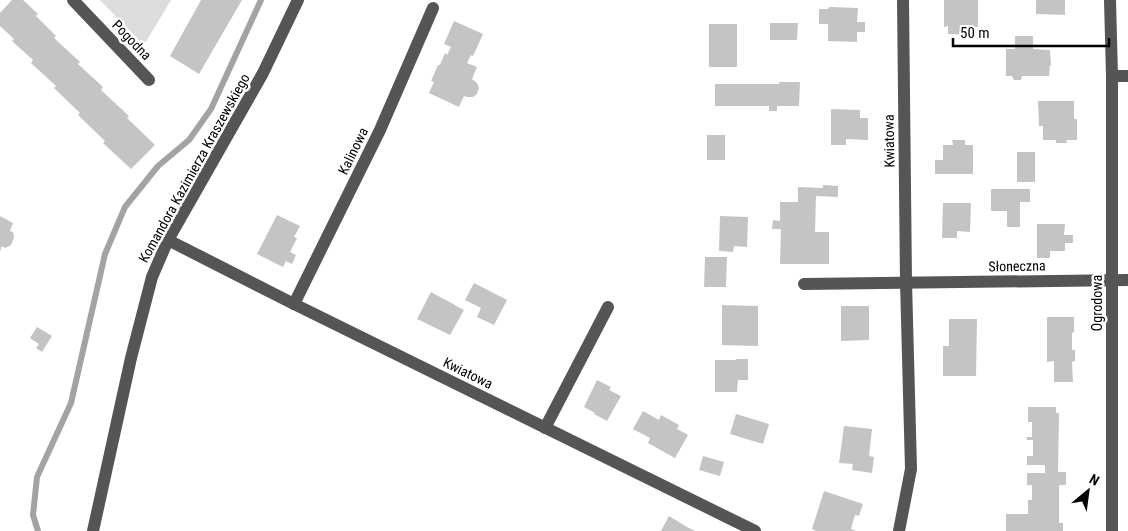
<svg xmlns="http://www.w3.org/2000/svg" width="1128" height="531" viewBox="0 0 1128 531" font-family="'Roboto Condensed',sans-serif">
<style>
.green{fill:#dcdcdc}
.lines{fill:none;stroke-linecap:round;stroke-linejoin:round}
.stream{stroke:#a3a3a3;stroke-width:6}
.building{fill:#c4c4c4}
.minor{stroke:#555;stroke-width:12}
.labels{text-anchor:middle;stroke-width:5;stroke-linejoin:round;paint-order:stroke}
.street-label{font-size:14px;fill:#000;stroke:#fff}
</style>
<rect width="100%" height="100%" fill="#fff"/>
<polygon class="green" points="100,0 171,0 144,45"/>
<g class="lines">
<polyline class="stream" points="38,531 33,515 37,477 71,403 105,254 125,207 158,166 189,140 211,109 261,0"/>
</g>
<g class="building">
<polygon points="12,0 23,0 38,14 36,16 56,36 54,38 80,62 78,64 103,87 101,90 129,116 127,118 155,145 131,169 103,143 105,141 78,115 80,113 54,88 56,86 31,63 33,60 12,41 14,39 0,26 0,13"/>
<polygon points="201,0 242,0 199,74 170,56"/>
<polygon points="944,0 978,0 978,27 973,27 973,35 948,34 948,26 944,27"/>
<polygon points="1036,0 1065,0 1065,15 1036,14"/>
<polygon points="829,7 858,8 857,22 865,22 865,32 857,32 857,42 828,41 828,24 819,24 819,9 828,9"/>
<polygon points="454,21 483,34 473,56 471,55 467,63 477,67 472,79 477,83 479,88 477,94 473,97 467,97 464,96 459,107 429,93 434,82 431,81 438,65 440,65 445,53 447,55 451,47 444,44"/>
<polygon points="770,23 798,23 797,40 770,40"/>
<rect x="709" y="24" width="28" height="43"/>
<polygon points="1015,36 1033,36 1033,49 1050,50 1051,65 1050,65 1049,76 1022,76 1021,80 1014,80 1012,76 1006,76 1006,49 1015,49"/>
<polygon points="779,82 800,82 799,106 777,106 777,111 769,111 769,106 715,106 715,84 779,84"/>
<polygon points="1038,101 1074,101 1074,119 1077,119 1077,140 1066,140 1067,143 1056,143 1056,140 1043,140 1043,126 1039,126"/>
<polygon points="831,109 860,110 860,118 868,118 868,140 846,139 846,145 831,145"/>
<rect x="707" y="135" width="18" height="25"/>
<polygon points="952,140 965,140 965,145 973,145 973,174 935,174 935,160 943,160 943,145 953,145"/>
<rect x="1017" y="152" width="18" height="30"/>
<polygon points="823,185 838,186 838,197 816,196 815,232 829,232 829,264 780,264 781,229 772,229 773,220 780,221 780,202 798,202 798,187 823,188"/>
<polygon points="991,189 1030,189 1030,202 1020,202 1020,227 1007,227 1007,211 991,211"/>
<polygon points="943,203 971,203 970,232 957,231 957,238 942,238"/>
<polygon points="277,215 300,226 294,237 297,238 290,252 296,255 292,264 286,261 283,267 257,254"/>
<polygon points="0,216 13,223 10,231 13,232 14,238 11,245 5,248 2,246 0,251"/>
<polygon points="720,216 748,217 747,247 734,246 733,252 719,251"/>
<polygon points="1037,224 1065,224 1064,235 1073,235 1073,243 1065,243 1065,251 1050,251 1050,258 1037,258"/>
<polygon points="705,257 727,257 726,287 704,287"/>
<polygon points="474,283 507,300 494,325 477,317 481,308 465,300"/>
<polygon points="431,292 464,310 450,335 417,319"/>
<polygon points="722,305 758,306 758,346 722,345"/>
<polygon points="841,306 869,306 869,340 841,341"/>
<polygon points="1047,317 1074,317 1074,332 1072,333 1072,350 1075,350 1075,361 1072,362 1073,382 1054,382 1054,361 1047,362"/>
<polygon points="949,319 977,319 976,376 943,376 943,346 949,346"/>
<polygon points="37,327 52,336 42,352 36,348 39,344 30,338"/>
<polygon points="736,359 748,359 748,380 738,380 737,392 715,392 715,360 736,360"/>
<polygon points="597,380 611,387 609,390 621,396 607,421 594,414 595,413 584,407"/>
<polygon points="1028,407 1056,407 1056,413 1059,413 1058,472 1066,472 1066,485 1059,485 1059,523 1063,523 1063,531 1006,531 1006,514 1028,514 1028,500 1032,500 1032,485 1027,485 1027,473 1045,473 1045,465 1027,465 1027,456 1033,456 1033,440 1027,440 1026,437 1032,437 1032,422 1028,422"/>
<polygon points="643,411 659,420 661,415 679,425 677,429 688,435 675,458 648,443 650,438 633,429"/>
<polygon points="736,414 769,424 763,444 730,434"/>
<polygon points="844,426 872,429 869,456 874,457 872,473 852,470 853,464 839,463"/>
<polygon points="703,456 724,462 720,476 699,470"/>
<polygon points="824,491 863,504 859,516 855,515 851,529 856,531 816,531 812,529"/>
<polygon points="669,516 687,527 695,531 661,531"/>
</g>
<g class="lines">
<g class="minor">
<polyline points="73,0 149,80"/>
<polyline points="1110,0 1112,76 1112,531"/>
<polyline points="1112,76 1128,76"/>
<polyline points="168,240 294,304 755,531"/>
<polyline points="804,284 1128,280"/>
<polyline points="294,304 380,130 433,8"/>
<polyline points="545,428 608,307"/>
<polyline points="93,531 131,358 152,277 168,240 263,73 298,0"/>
<polyline points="899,531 911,469 906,282 903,0"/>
</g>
</g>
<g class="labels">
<g class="street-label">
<text transform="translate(132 40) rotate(46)" y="5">Pogodna</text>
<text transform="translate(889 141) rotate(-91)" y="5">Kwiatowa</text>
<text transform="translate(353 151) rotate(-64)" y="5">Kalinowa</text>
<text transform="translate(194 168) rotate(-61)" y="5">Komandora Kazimierza Kraszewskiego</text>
<text transform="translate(1017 266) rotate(-1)" y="5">Słoneczna</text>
<text transform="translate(1097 303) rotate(-90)" y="5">Ogrodowa</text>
<text transform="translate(468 373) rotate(26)" y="5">Kwiatowa</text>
</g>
</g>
<g transform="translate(1088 491) rotate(29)" stroke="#ffffff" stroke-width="4" paint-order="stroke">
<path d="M0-4L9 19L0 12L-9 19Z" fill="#000000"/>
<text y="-8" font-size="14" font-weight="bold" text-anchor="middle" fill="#000000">N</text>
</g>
<path d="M953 38v8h156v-8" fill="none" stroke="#000000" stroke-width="2.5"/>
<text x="960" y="38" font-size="15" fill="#000000" stroke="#ffffff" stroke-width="4" paint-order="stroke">50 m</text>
</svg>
